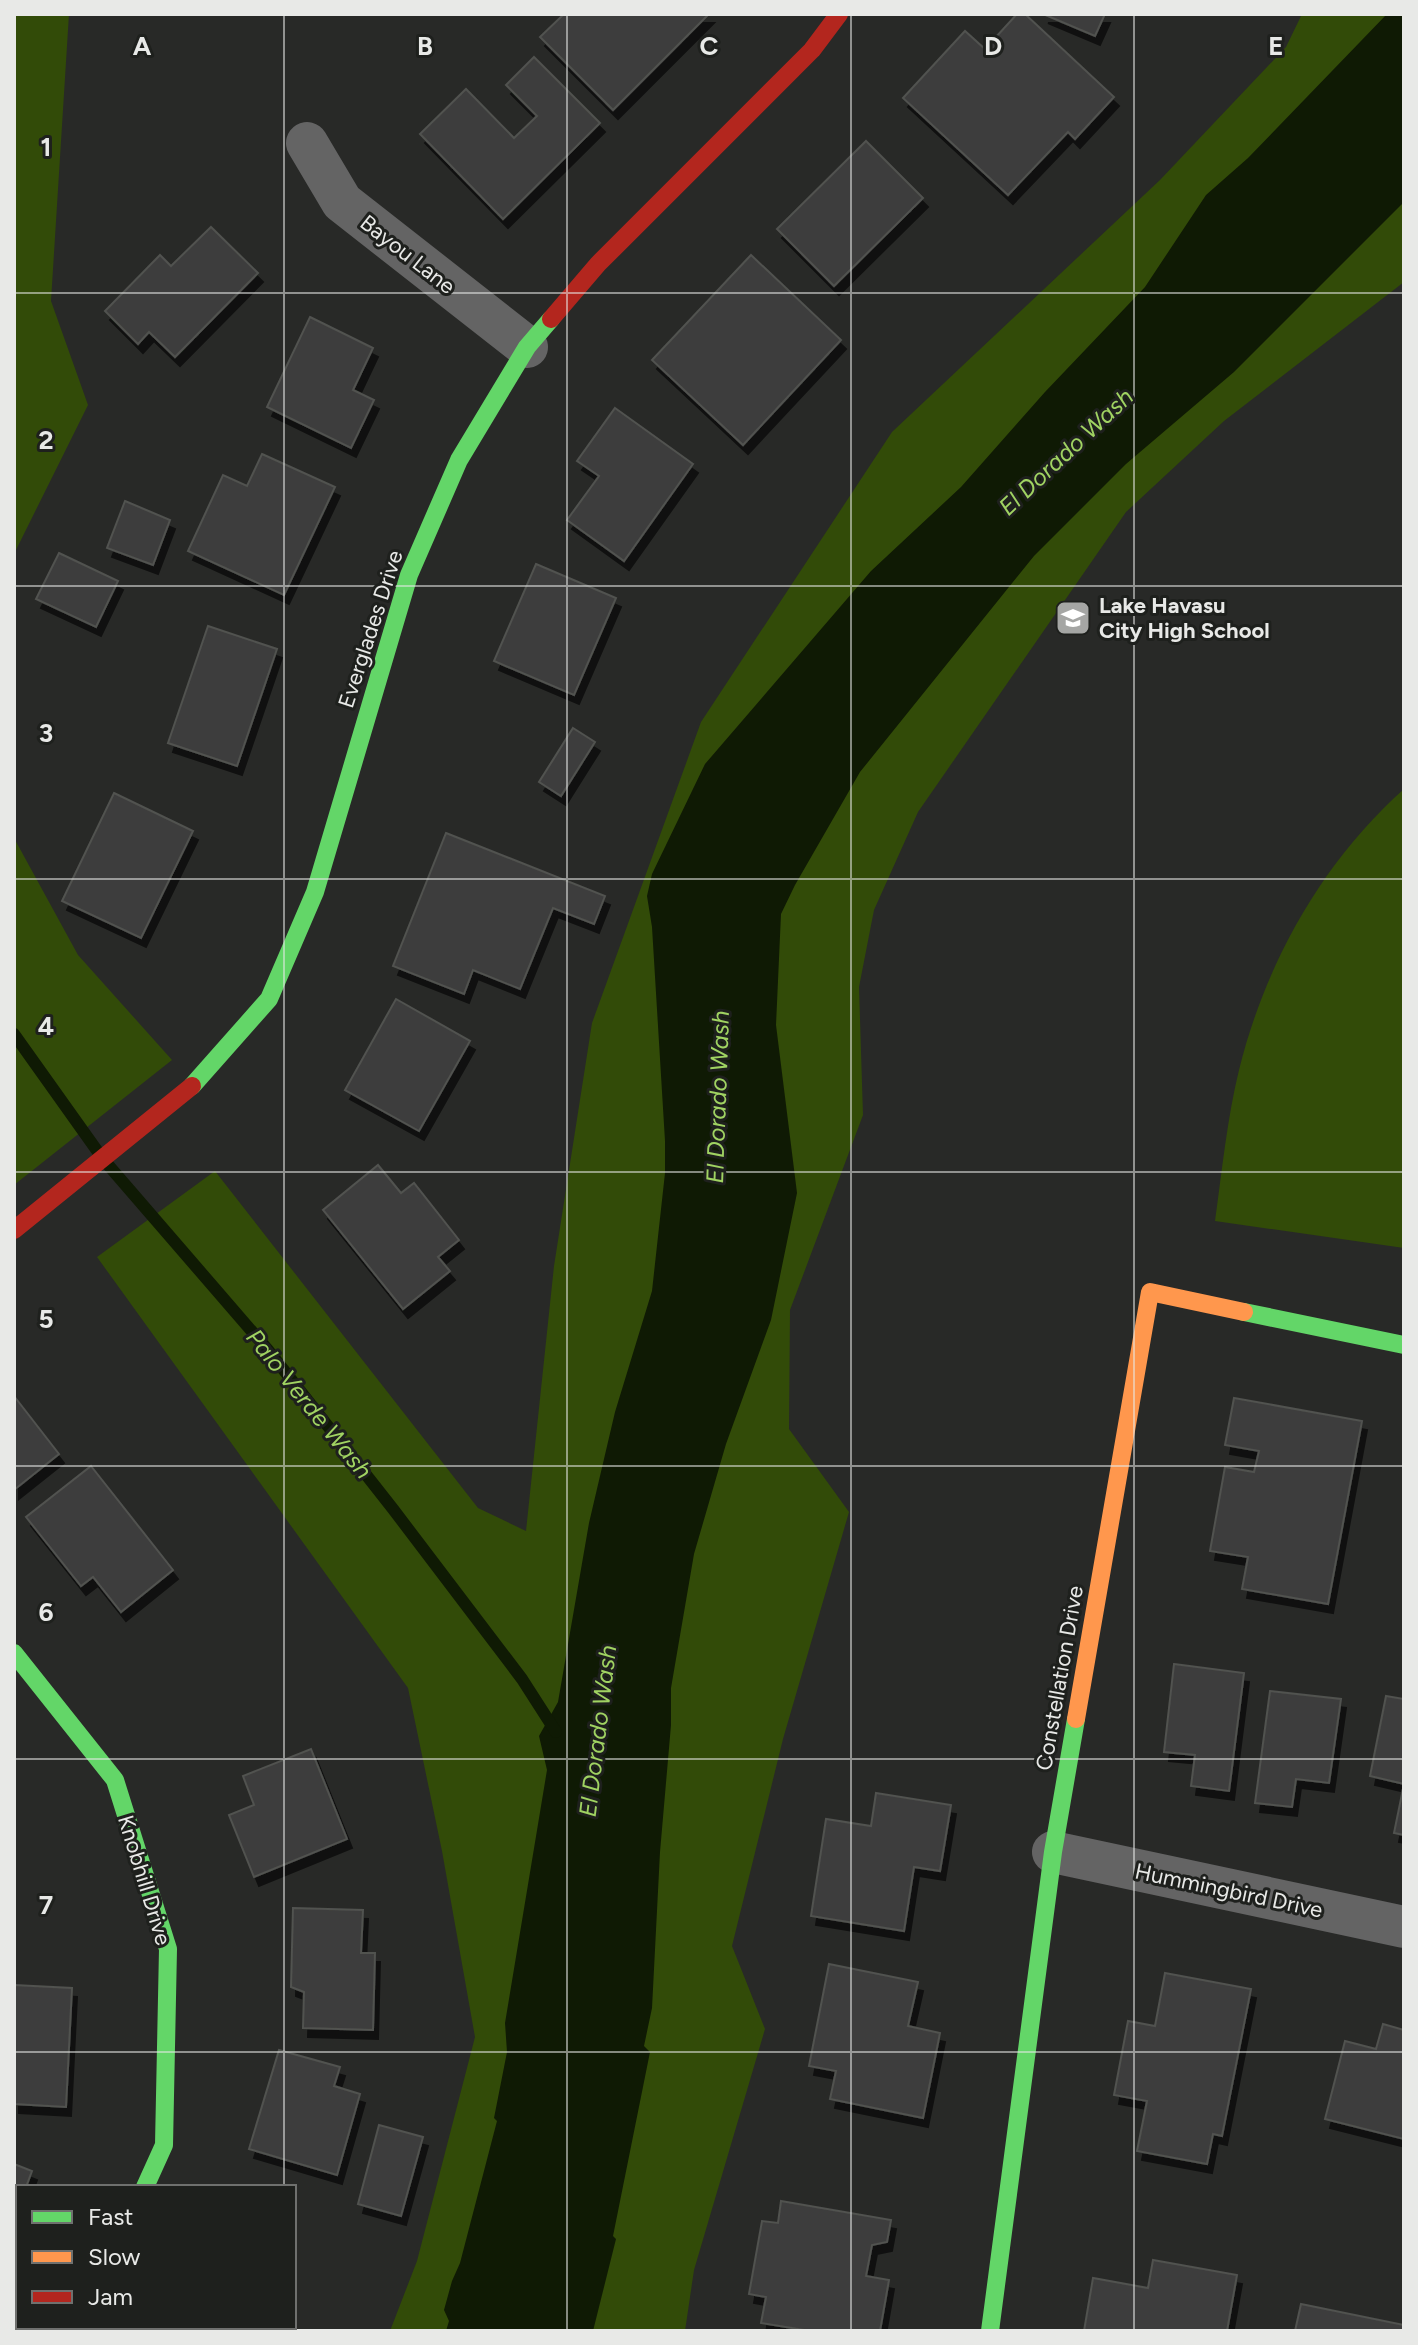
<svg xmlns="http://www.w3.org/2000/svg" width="1418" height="2345" viewBox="0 0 1418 2345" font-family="Figtree,sans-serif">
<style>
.green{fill:#324b08}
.water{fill:#0f1a04}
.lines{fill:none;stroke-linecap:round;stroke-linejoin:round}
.stream{stroke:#0f1a04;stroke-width:12}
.building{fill:#3e3e3d;stroke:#515250;stroke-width:2;filter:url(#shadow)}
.street{stroke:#646464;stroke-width:42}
.fast{stroke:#63d668;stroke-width:18}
.slow{stroke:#ff974d;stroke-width:18}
.jam{stroke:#b3261e;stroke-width:18}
.grid{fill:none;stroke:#e8e9e7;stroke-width:2;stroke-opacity:0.55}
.labels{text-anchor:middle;stroke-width:6;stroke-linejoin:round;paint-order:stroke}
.street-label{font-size:22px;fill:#e8e9e7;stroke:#1e201d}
.poi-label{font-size:22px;font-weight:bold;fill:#e8e9e7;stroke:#1e201d;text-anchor:start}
.water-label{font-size:24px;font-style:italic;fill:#a0d362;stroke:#1e201d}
.grid-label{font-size:26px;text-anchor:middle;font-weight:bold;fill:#e8e9e7;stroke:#1e201d;stroke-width:6;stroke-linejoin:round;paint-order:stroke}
</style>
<defs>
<filter id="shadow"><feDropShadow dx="5" dy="9" stdDeviation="0" flood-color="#0009"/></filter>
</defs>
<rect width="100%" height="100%" fill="#282927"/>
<g class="green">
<polygon points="14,14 69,14 51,301 88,405 14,554"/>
<polygon points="1302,14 1404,14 1404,282 1224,421 1126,512 918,812 874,910 859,987 863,1115 790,1310 789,1429 849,1512 783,1739 732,1946 765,2029 694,2270 685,2331 390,2331 417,2261 475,2037 442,1851 408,1688 97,1257 215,1171 478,1508 526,1531 554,1266 592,1023 701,722 892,432 1160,180 1286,47"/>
<path d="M1404,789V1248L1215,1221C1222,1171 1227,1119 1239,1070C1265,964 1322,862 1404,789Z"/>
<polygon points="14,838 78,955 172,1060 14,1185"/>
</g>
<polygon class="water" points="1387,14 1404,14 1404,202 1234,372 1126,464 1034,556 860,772 795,885 781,914 776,1025 797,1193 771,1320 726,1444 694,1554 671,1688 671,1725 660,1852 652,2008 644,2046 650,2052 613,2236 616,2239 593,2331 446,2331 449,2321 444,2310 452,2281 460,2263 497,2121 494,2118 507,2052 505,2023 547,1770 539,1736 558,1702 589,1523 615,1412 652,1291 665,1173 665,1141 652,927 647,896 652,874 705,764 871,571 961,487 1045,392 1145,287 1206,195 1248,158"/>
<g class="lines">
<polyline class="stream" points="14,1034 103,1159 268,1350 393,1509 522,1679 556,1732"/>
</g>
<g class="building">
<polygon points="564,14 709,14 613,110 540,37"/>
<polygon points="1017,14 1025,14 1114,97 1075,139 1068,132 1008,195 903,98 965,31 985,49"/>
<polygon points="1043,14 1105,14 1095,36"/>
<polygon points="534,57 600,123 503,219 420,134 466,89 514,138 537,116 506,85"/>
<polygon points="866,141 923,198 834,286 777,229"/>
<polygon points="211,227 258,273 175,357 149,332 138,344 105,311 160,255 171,266"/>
<polygon points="751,255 841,340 743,445 652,360"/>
<polygon points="310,317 373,348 353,390 374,400 351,448 267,407"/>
<polygon points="615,408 693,464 624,561 567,520 599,476 577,461"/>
<polygon points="262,454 335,487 284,595 188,551 223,475 247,486"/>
<polygon points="125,501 170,520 153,565 107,548"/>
<polygon points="59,553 118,581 96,627 36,599"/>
<polygon points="536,564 616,598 574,695 494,661"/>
<polygon points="208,626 277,649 237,766 168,743"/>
<polygon points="573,728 595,742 561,796 539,782"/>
<polygon points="114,793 193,831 141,938 62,901"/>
<polygon points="446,833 605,896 594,924 553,908 520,989 473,970 464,994 393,966"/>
<polygon points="396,999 470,1041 419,1131 345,1090"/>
<polygon points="378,1165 401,1193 414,1183 459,1240 438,1257 450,1271 403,1309 323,1210"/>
<polygon points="14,1396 59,1454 14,1490"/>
<polygon points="1234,1398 1362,1421 1328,1604 1242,1589 1248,1557 1210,1551 1225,1467 1254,1472 1259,1451 1225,1445"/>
<polygon points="91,1466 173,1570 121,1612 93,1577 81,1586 26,1517"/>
<polygon points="1174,1664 1244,1673 1229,1791 1191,1786 1195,1755 1164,1752"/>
<polygon points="1270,1691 1341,1699 1329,1783 1296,1779 1292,1807 1255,1803"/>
<polygon points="1386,1696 1404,1699 1404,1784 1370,1776"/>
<polygon points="311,1749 347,1839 254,1877 229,1815 254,1805 243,1776"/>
<polygon points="1404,1784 1404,1835 1394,1833"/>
<polygon points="876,1793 951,1805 940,1871 914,1867 904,1931 811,1916 826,1819 871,1826"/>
<polygon points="293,1908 363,1910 361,1953 375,1953 373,2030 303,2028 304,1992 291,1987"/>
<polygon points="829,1964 918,1982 908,2026 940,2033 923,2118 830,2099 836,2071 809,2066"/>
<polygon points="1165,1973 1251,1989 1222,2136 1213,2134 1207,2164 1137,2151 1147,2101 1114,2095 1128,2021 1155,2026"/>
<polygon points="14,1985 72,1988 66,2107 14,2104"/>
<polygon points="1383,2024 1404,2030 1404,2139 1325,2119 1345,2041 1376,2049"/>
<polygon points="279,2050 340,2067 334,2086 360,2094 337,2175 249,2149"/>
<polygon points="379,2125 423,2137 401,2216 358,2204"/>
<polygon points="14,2164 32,2171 26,2187 18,2187 18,2201 14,2200"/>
<polygon points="781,2201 891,2220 887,2242 872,2245 866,2276 889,2280 880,2331 810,2331 761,2323 766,2297 749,2294 762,2221 778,2223"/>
<polygon points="1153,2260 1237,2275 1227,2331 1084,2331 1093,2278 1148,2288"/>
<polygon points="1301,2304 1404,2325 1404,2331 1295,2331"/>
</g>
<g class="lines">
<g class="street">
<polyline points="307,143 342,202 527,347"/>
<polyline points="1053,1852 1404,1927"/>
<polyline points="80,2331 82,2327"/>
</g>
<g class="fast">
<polyline points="192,1086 269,999 315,892 409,575 459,460 527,347 551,319"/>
<polyline points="1244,1312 1404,1345"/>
<polyline points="14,1653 115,1780 168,1949 164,2145 145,2187"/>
<polyline points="990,2331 1053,1852 1076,1719"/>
</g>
<polyline class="slow" points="1076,1719 1150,1292 1244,1312"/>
<g class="jam">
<polyline points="551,319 598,264 812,50 839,14"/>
<polyline points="14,1230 192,1086"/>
</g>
</g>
<path class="grid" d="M284,14V2187M567,14V2331M851,14V2331M1134,14V2331M14,293H1404M14,586H1404M14,879H1404M14,1172H1404M14,1466H1404M14,1759H1404M14,2052H1404M284,2327V2331"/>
<defs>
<symbol id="school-square" viewBox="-11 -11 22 22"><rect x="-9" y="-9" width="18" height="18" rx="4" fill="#a5a6a4" stroke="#1e201d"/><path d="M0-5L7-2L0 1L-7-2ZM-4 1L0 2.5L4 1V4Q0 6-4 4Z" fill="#fff"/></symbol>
</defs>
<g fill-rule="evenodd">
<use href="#school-square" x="1053" y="598" width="40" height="40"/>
</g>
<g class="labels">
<g class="street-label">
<text transform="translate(408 254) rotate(38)" y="8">Bayou Lane</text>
<text transform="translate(370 629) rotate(-72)" y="8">Everglades Drive</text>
<text transform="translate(1059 1678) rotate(-80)" y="8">Constellation Drive</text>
<text transform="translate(145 1880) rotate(73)" y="8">Knobhill Drive</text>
<text transform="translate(1229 1890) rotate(12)" y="8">Hummingbird Drive</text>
</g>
<g class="poi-label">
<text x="1099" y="613">Lake Havasu<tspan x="1099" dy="25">City High School</tspan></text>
</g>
<g class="water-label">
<text transform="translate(1066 452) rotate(-43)" y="8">El Dorado Wash</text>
<text transform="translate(718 1097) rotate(-88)" y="8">El Dorado Wash</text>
<text transform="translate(309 1404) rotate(51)" y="8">Palo Verde Wash</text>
<text transform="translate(598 1731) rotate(-83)" y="8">El Dorado Wash</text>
</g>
</g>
<g class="grid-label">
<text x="142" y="55">A</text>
<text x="425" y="55">B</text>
<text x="709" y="55">C</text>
<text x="993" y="55">D</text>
<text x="1276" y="55">E</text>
<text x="46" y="156">1</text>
<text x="46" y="449">2</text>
<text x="46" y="742">3</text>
<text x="46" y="1035">4</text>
<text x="46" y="1328">5</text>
<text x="46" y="1621">6</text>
<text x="46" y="1914">7</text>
</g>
<rect width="1418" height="2345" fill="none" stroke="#e8e9e7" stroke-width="32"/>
<rect x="16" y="2185" width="280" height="144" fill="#1e201d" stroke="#6f706e" stroke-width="2"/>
<rect x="32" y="2211" width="40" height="12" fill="#63d668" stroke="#6f706e" stroke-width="2"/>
<text x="88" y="2225" font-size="24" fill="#e8e9e7">Fast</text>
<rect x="32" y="2251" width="40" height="12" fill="#ff974d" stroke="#6f706e" stroke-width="2"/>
<text x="88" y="2265" font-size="24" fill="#e8e9e7">Slow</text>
<rect x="32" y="2291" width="40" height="12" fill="#b3261e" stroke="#6f706e" stroke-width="2"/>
<text x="88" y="2305" font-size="24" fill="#e8e9e7">Jam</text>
</svg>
